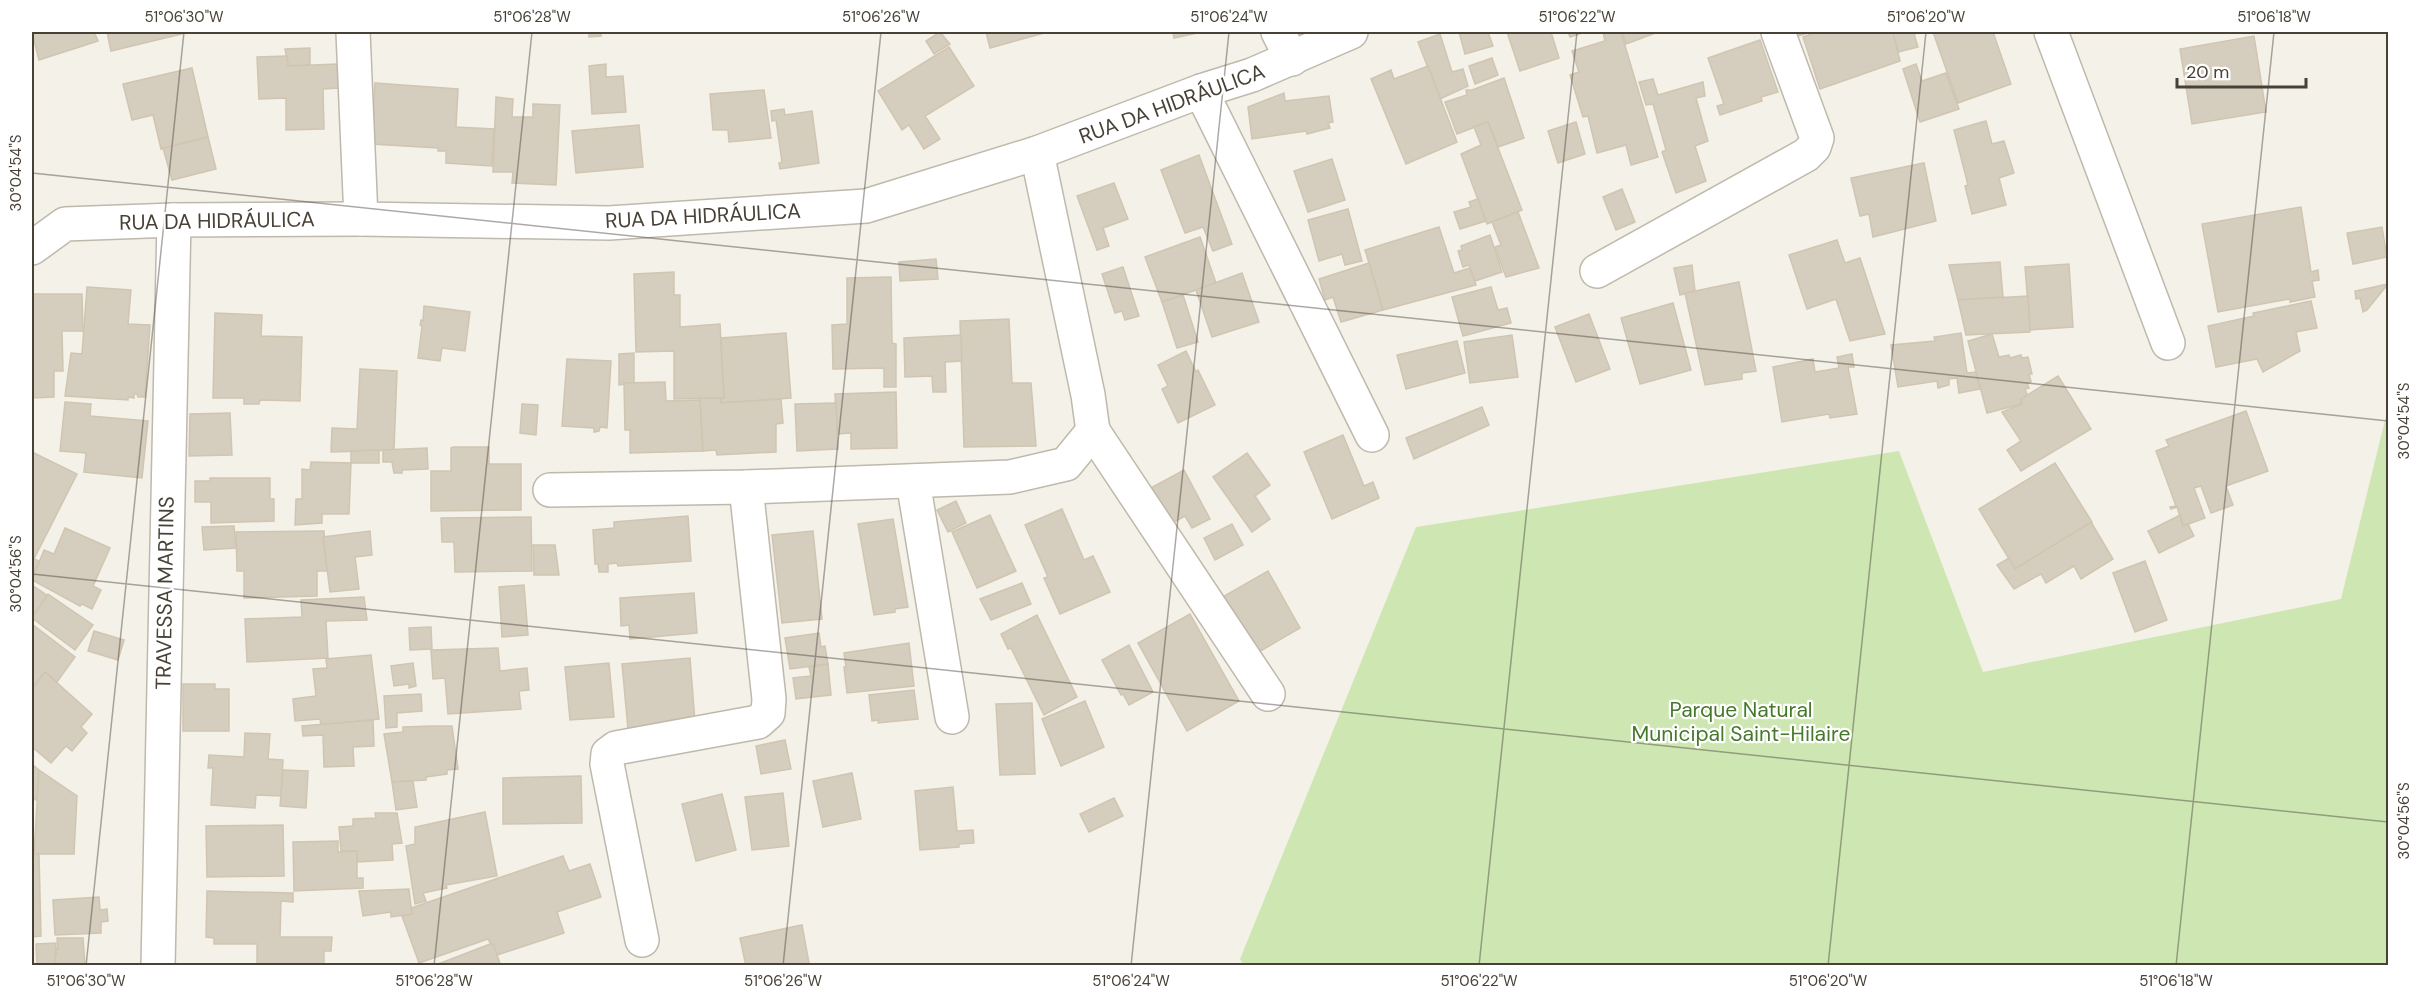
<svg xmlns="http://www.w3.org/2000/svg" width="2420" height="997" viewBox="0 0 2420 997" font-family="'DM Sans',sans-serif">
<style>
.green{fill:#cee7b2}
.building{fill:#d5cdbe;stroke:#d0c5b1;stroke-width:1.5}
.lines{fill:none;stroke-linecap:round;stroke-linejoin:round}
.minor-casing{stroke:#bfb9ab;stroke-width:36}
.minor{stroke:#fff;stroke-width:33}
.ticks{fill:none;stroke:#474137;stroke-width:1.5;stroke-opacity:0.45}
.labels{text-anchor:middle;stroke-width:4.5;stroke-linejoin:round;paint-order:stroke}
.street-label{font-size:21px;fill:#474137;stroke:#fff}
.park-label{font-size:21px;fill:#46782b;stroke:#fff}
.neatline{fill:none;stroke:#474137;stroke-width:2}
.ticks-label{font-size:15px;text-anchor:middle;fill:#474137}
</style>
<rect width="100%" height="100%" fill="#f4f1e9"/>
<polygon class="green" points="2388,408 2388,965 1244,966 1240,959 1416,527 1899,451 1983,672 2341,599"/>
<g class="building">
<polygon points="32,32 94,32 98,41 39,60"/>
<polygon points="107,32 182,32 182,34 111,51"/>
<polygon points="589,32 601,32 601,36 589,37"/>
<polygon points="940,32 950,44 934,54 926,41"/>
<polygon points="986,32 1048,32 990,48"/>
<polygon points="1173,32 1202,32 1174,38"/>
<polygon points="1459,32 1488,32 1493,46 1465,54"/>
<polygon points="1507,32 1551,32 1559,58 1520,71"/>
<polygon points="1568,32 1585,32 1570,37"/>
<polygon points="1603,32 1621,32 1658,157 1631,165 1626,145 1597,153 1588,116 1583,117 1570,75 1579,72 1572,51 1605,41"/>
<polygon points="1622,32 1658,32 1626,44"/>
<polygon points="1797,32 1811,32 1798,36"/>
<polygon points="1817,32 1893,32 1900,61 1820,89 1803,37"/>
<polygon points="1893,32 1923,32 1914,34 1918,47 1898,52"/>
<polygon points="1933,32 1993,32 2011,84 1958,103"/>
<polygon points="1440,34 1452,72 1463,69 1468,86 1440,99 1418,42"/>
<polygon points="2254,36 2266,112 2192,124 2180,49"/>
<polygon points="1760,40 1778,92 1761,97 1762,101 1720,115 1717,106 1724,104 1708,58"/>
<polygon points="949,47 974,86 925,116 940,139 924,149 909,125 902,130 878,91"/>
<polygon points="310,48 310,65 288,66 285,49"/>
<polygon points="287,56 288,66 338,64 339,88 323,89 324,129 286,130 286,98 259,99 257,57"/>
<polygon points="1492,58 1498,75 1475,84 1469,66"/>
<polygon points="606,64 606,77 623,76 626,112 592,114 589,66"/>
<polygon points="1916,64 1922,81 1946,73 1959,109 1920,122 1903,69"/>
<polygon points="1428,66 1457,142 1406,164 1371,79 1391,70 1394,79"/>
<polygon points="192,68 208,137 161,149 153,115 132,120 123,84"/>
<polygon points="1504,78 1524,138 1498,147 1488,122 1457,134 1445,102 1467,95 1466,90 1472,90"/>
<polygon points="1653,79 1658,95 1703,82 1705,96 1696,98 1708,141 1695,146 1706,181 1676,193 1662,152 1666,150 1653,104 1646,105 1639,82"/>
<polygon points="375,83 458,89 456,127 494,129 492,166 446,163 446,151 438,151 438,148 371,144"/>
<polygon points="764,90 771,138 729,142 728,130 713,130 710,94"/>
<polygon points="1284,93 1285,101 1329,96 1333,122 1328,123 1330,128 1307,134 1306,131 1252,139 1248,107"/>
<polygon points="496,97 513,99 512,117 533,117 533,104 560,105 556,185 512,183 513,172 493,172"/>
<polygon points="784,109 785,115 812,111 819,163 780,169 779,163 782,162 776,120 772,121 771,111"/>
<polygon points="1986,121 1992,144 2004,141 2014,173 1999,178 2006,205 1972,214 1965,186 1968,185 1954,130"/>
<polygon points="1488,122 1522,210 1487,224 1461,154 1481,145 1474,127"/>
<polygon points="1576,122 1585,154 1558,163 1548,131"/>
<polygon points="639,125 643,167 576,173 572,131"/>
<polygon points="208,137 216,169 172,180 163,148"/>
<polygon points="1199,155 1232,244 1213,251 1203,227 1185,233 1161,170"/>
<polygon points="1332,159 1345,200 1308,212 1294,171"/>
<polygon points="1924,163 1936,221 1873,237 1869,214 1860,216 1851,178"/>
<polygon points="1114,183 1128,219 1103,228 1109,246 1097,250 1077,196"/>
<polygon points="1622,189 1635,222 1616,230 1603,197"/>
<polygon points="1478,199 1486,221 1460,229 1454,212 1471,207 1469,202"/>
<polygon points="2301,207 2311,272 2318,270 2319,280 2312,281 2315,297 2290,302 2290,299 2218,312 2202,224"/>
<polygon points="1348,209 1362,261 1345,265 1342,254 1319,261 1308,220"/>
<polygon points="1518,212 1539,268 1506,277 1495,247 1501,245 1492,222"/>
<polygon points="1439,227 1454,273 1470,268 1476,285 1383,310 1365,250"/>
<polygon points="2382,227 2387,257 2353,264 2347,233"/>
<polygon points="1490,235 1502,272 1475,281 1469,265 1463,267 1458,251 1462,250 1461,246"/>
<polygon points="1200,237 1216,283 1162,302 1145,257"/>
<polygon points="1837,240 1845,263 1860,258 1885,334 1850,341 1836,299 1807,309 1789,255"/>
<polygon points="936,259 938,279 900,281 899,262"/>
<polygon points="2000,262 2003,297 1958,300 1949,265"/>
<polygon points="1369,263 1383,310 1341,322 1333,297 1325,300 1319,279"/>
<polygon points="2069,264 2073,327 2030,330 2025,267"/>
<polygon points="1692,265 1695,291 1680,295 1674,268"/>
<polygon points="1123,267 1139,316 1125,320 1122,311 1115,313 1102,274"/>
<polygon points="674,272 674,295 680,295 680,327 720,324 724,398 674,399 674,351 636,352 634,274"/>
<polygon points="1242,273 1259,322 1212,337 1196,290"/>
<polygon points="891,277 892,343 896,344 896,387 884,387 884,368 833,369 832,325 847,324 847,278"/>
<polygon points="1739,282 1756,371 1742,373 1742,379 1705,385 1685,293"/>
<polygon points="2388,284 2367,310 2363,312 2360,298 2356,299 2355,291"/>
<polygon points="87,287 131,290 128,324 150,325 145,397 138,397 137,394 134,394 134,398 128,397 128,400 65,396 71,353 82,354"/>
<polygon points="1491,287 1498,310 1507,308 1511,323 1463,336 1452,297"/>
<polygon points="32,294 82,294 83,331 62,331 63,371 54,371 54,397 32,398"/>
<polygon points="1183,295 1198,342 1177,348 1162,302"/>
<polygon points="2028,296 2030,332 1966,335 1958,300"/>
<polygon points="2311,301 2317,328 2296,332 2300,351 2263,372 2257,359 2216,367 2208,326 2254,316 2253,313"/>
<polygon points="1673,303 1691,370 1640,384 1621,318"/>
<polygon points="424,306 470,312 465,351 442,348 440,361 418,358 422,326 420,325 421,320 423,321"/>
<polygon points="215,313 262,315 261,336 302,337 300,401 260,400 259,404 244,404 244,398 213,398"/>
<polygon points="1589,314 1610,369 1576,382 1555,327"/>
<polygon points="1009,319 1012,383 1031,383 1036,446 964,447 960,321"/>
<polygon points="786,333 791,398 721,403 721,398 724,398 721,338"/>
<polygon points="1961,333 1967,373 1976,372 1980,389 1959,393 1957,378 1949,379 1949,385 1938,388 1937,381 1898,387 1891,345 1935,341 1934,337"/>
<polygon points="1992,334 1999,357 2009,355 2010,358 2021,355 2022,358 2028,357 2032,374 2029,374 2031,382 2027,383 2029,388 2025,389 2028,397 2021,399 2022,404 1987,413 1968,341"/>
<polygon points="961,335 962,361 945,362 946,392 933,392 932,376 905,377 904,338"/>
<polygon points="1512,335 1518,377 1470,383 1464,342"/>
<polygon points="1457,341 1465,373 1406,389 1397,355"/>
<polygon points="1186,351 1196,372 1198,370 1215,405 1178,423 1162,389 1168,386 1158,365"/>
<polygon points="634,353 634,383 619,385 619,354"/>
<polygon points="1852,354 1854,367 1848,367 1857,414 1830,418 1829,414 1782,422 1773,367 1813,359 1815,372 1839,368 1837,357"/>
<polygon points="567,359 611,361 607,428 600,427 599,431 594,432 594,428 562,426"/>
<polygon points="360,369 397,371 394,450 331,452 332,428 357,429"/>
<polygon points="2058,376 2091,429 2021,471 2007,450 2021,441 2002,412 2022,404 2021,399"/>
<polygon points="665,382 666,401 700,400 703,451 630,453 630,430 625,430 624,383"/>
<polygon points="896,392 897,448 851,449 851,433 837,434 835,394"/>
<polygon points="700,398 721,398 721,403 781,399 783,423 776,424 776,452 717,455 716,450 703,451"/>
<polygon points="65,402 91,404 90,416 148,421 142,478 84,472 86,453 60,451"/>
<polygon points="836,403 838,449 797,451 795,404"/>
<polygon points="522,404 538,405 536,435 520,433"/>
<polygon points="1482,407 1489,425 1414,459 1406,438"/>
<polygon points="2246,411 2268,471 2226,486 2233,505 2211,513 2201,486 2194,488 2205,518 2183,526 2177,507 2171,509 2170,507 2176,506 2156,451 2169,446 2166,440"/>
<polygon points="230,413 232,455 189,456 190,414"/>
<polygon points="1343,435 1364,486 1373,482 1379,498 1332,519 1304,452"/>
<polygon points="453,447 489,447 489,464 521,464 521,510 431,511 431,471 451,471 451,448"/>
<polygon points="427,448 428,469 402,470 402,473 394,473 392,462 383,462 383,450"/>
<polygon points="379,450 379,463 351,463 351,451"/>
<polygon points="32,452 77,474 34,559 39,561 32,576"/>
<polygon points="1247,453 1270,485 1255,496 1270,519 1252,532 1213,477"/>
<polygon points="311,462 351,463 349,514 322,514 322,523 295,525 296,499 302,499 302,469 310,470"/>
<polygon points="2055,463 2092,522 2015,569 1979,509"/>
<polygon points="1184,470 1210,519 1192,528 1185,516 1167,526 1147,490"/>
<polygon points="210,478 270,478 270,499 274,499 274,521 211,523 211,502 195,502 195,481 210,481"/>
<polygon points="956,501 966,523 948,532 937,510"/>
<polygon points="1062,509 1084,560 1093,556 1110,592 1060,614 1044,578 1048,577 1025,525"/>
<polygon points="990,515 1016,571 977,588 952,532"/>
<polygon points="2180,515 2183,526 2188,524 2194,536 2159,553 2148,531"/>
<polygon points="688,516 691,561 618,566 617,563 608,564 608,572 599,572 598,564 595,564 593,530 614,528 614,522"/>
<polygon points="531,517 532,571 455,572 454,542 442,542 441,518"/>
<polygon points="893,519 908,607 895,609 895,612 874,615 858,524"/>
<polygon points="2091,522 2113,559 2081,579 2074,566 2046,583 2041,574 2014,589 1997,565 2009,558 2015,569"/>
<polygon points="1232,524 1243,545 1215,560 1204,538"/>
<polygon points="234,526 236,548 204,550 202,527"/>
<polygon points="65,528 110,548 93,586 101,590 92,609 82,604 80,606 32,580 44,550 54,554"/>
<polygon points="324,531 327,571 317,571 317,596 244,598 244,571 237,571 236,532"/>
<polygon points="370,531 372,555 355,557 359,589 330,592 323,537"/>
<polygon points="813,531 822,619 782,623 772,535"/>
<polygon points="533,545 555,545 559,575 534,575"/>
<polygon points="2145,561 2167,620 2135,632 2113,573"/>
<polygon points="1268,571 1300,628 1252,656 1219,599"/>
<polygon points="1022,583 1031,604 991,620 980,599"/>
<polygon points="32,585 48,596 32,617"/>
<polygon points="524,585 528,635 502,637 499,587"/>
<polygon points="694,593 697,633 630,639 629,625 621,626 620,598"/>
<polygon points="48,594 93,625 75,650 32,618"/>
<polygon points="364,597 367,620 326,621 328,658 247,662 245,619 302,617 301,600"/>
<polygon points="1190,614 1239,701 1187,731 1138,643"/>
<polygon points="1037,615 1077,697 1044,715 1011,648 1008,649 1001,634"/>
<polygon points="32,624 75,657 57,682 45,672 32,689"/>
<polygon points="431,627 432,649 410,650 409,628"/>
<polygon points="94,631 124,640 118,660 88,651"/>
<polygon points="819,633 821,647 825,646 828,664 790,669 785,638"/>
<polygon points="909,643 914,686 847,693 844,667 846,667 844,653"/>
<polygon points="1129,645 1153,692 1129,705 1123,694 1121,695 1102,660"/>
<polygon points="498,648 500,671 527,668 529,690 519,691 521,709 448,714 445,678 433,679 431,650"/>
<polygon points="371,655 379,719 321,725 320,719 295,721 293,699 316,696 313,669 327,668 326,659"/>
<polygon points="690,658 695,722 628,729 622,664"/>
<polygon points="413,663 416,686 409,688 409,684 394,686 391,666"/>
<polygon points="609,663 614,717 570,720 565,667"/>
<polygon points="828,664 831,695 796,699 793,678 811,676 809,667"/>
<polygon points="45,672 92,714 81,727 87,733 72,751 66,746 51,763 32,747 32,689"/>
<polygon points="183,684 215,684 215,689 229,689 229,731 183,731"/>
<polygon points="914,690 918,719 878,723 879,720 872,721 869,695"/>
<polygon points="421,694 422,711 397,713 397,727 386,728 384,696"/>
<polygon points="1085,701 1104,747 1061,766 1042,719"/>
<polygon points="1032,703 1035,774 1000,775 996,704"/>
<polygon points="373,720 374,746 353,747 354,766 324,767 323,735 303,736 302,726"/>
<polygon points="432,726 452,726 458,769 447,770 447,774 426,777 426,780 392,782 384,734 403,732 403,727"/>
<polygon points="245,733 270,734 268,759 283,760 281,796 256,795 255,808 211,805 213,768 208,768 209,755 244,757"/>
<polygon points="785,740 791,769 761,774 756,746"/>
<polygon points="32,764 39,770 37,800 32,799"/>
<polygon points="39,770 77,796 74,854 34,854"/>
<polygon points="283,770 308,771 306,808 280,806"/>
<polygon points="852,773 861,819 823,827 813,781"/>
<polygon points="581,776 582,823 503,824 503,778"/>
<polygon points="413,781 417,807 396,810 392,782"/>
<polygon points="953,787 957,831 973,830 974,843 959,844 959,847 920,850 915,791"/>
<polygon points="783,793 789,846 752,850 745,797"/>
<polygon points="722,794 736,850 696,861 682,804"/>
<polygon points="1114,798 1123,816 1089,832 1080,814"/>
<polygon points="485,812 497,876 446,885 447,888 423,893 426,901 415,904 406,846 415,844 415,827"/>
<polygon points="375,813 397,813 402,843 392,844 393,860 357,862 357,851 341,851 339,827 353,826 353,819 376,818"/>
<polygon points="283,825 284,876 207,877 206,826"/>
<polygon points="338,841 338,852 357,851 357,878 363,878 363,888 294,891 293,842"/>
<polygon points="32,854 39,854 41,936 32,937"/>
<polygon points="563,856 569,871 590,864 601,897 557,912 564,933 497,955 488,939 419,963 402,916 412,914 411,908"/>
<polygon points="409,889 412,914 391,917 391,912 363,916 359,891"/>
<polygon points="207,891 293,893 293,902 281,901 280,937 332,937 331,951 324,951 324,966 257,965 257,944 214,944 214,938 206,937"/>
<polygon points="99,897 100,910 107,909 108,921 101,922 101,933 55,935 53,900"/>
<polygon points="802,925 809,963 800,966 746,966 740,938"/>
<polygon points="57,938 83,938 85,966 55,966 54,954 56,954 56,948 58,949"/>
<polygon points="56,943 55,966 37,966 36,944"/>
<polygon points="493,944 501,966 433,966 490,944"/>
</g>
<g class="lines">
<defs>
<g id="minor">
<polyline points="353,32 361,219"/>
<polyline points="1278,32 1292,59"/>
<polyline points="2051,32 2168,343"/>
<polyline points="1201,91 1372,435"/>
<polyline points="32,248 65,224 174,220 361,219 609,223 866,206 1037,153 1201,91 1252,75 1351,32"/>
<polyline points="1597,271 1806,155 1814,147 1817,138 1778,32"/>
<polyline points="1093,431 1268,694"/>
<polyline points="913,481 952,717"/>
<polyline points="550,490 746,487 1010,477 1066,464 1093,431 1088,395 1037,153"/>
<polyline points="642,940 607,764 608,754 616,748 758,722 768,713 769,699 746,487"/>
<polyline points="158,966 174,220"/>
</g>
</defs>
<use href="#minor" class="minor-casing"/>
<use href="#minor" class="minor"/>
</g>
<path class="ticks" d="M32,173L2388,421M32,574L2388,822M86,966L184,32M434,966L532,32M783,966L881,32M1131,966L1229,32M1479,966L1577,32M1828,966L1926,32M2176,966L2274,32"/>
<g class="labels">
<g class="street-label">
<text transform="translate(1172 104) rotate(-20)" y="7">RUA DA HIDRÁULICA</text>
<text transform="translate(703 216) rotate(-3)" y="7">RUA DA HIDRÁULICA</text>
<text transform="translate(217 221) rotate(-1)" y="7">RUA DA HIDRÁULICA</text>
<text transform="translate(165 593) rotate(-89)" y="7">TRAVESSA MARTINS</text>
</g>
<g class="park-label">
<text x="1741" y="717">Parque Natural<tspan x="1741" dy="24">Municipal Saint-Hilaire</tspan></text>
</g>
</g>
<rect width="2420" height="997" fill="none" stroke="#ffffff" stroke-width="66"/>
<path d="M2177 78v9h129v-9" fill="none" stroke="#474137" stroke-width="3"/>
<text x="2186" y="78" font-size="18" fill="#474137" stroke="#ffffff" stroke-width="4.5" paint-order="stroke">20 m</text>
<rect x="33" y="33" width="2354" height="931" class="neatline"/>
<g class="ticks-label">
<text x="184" y="22">51°06'30"W</text>
<text x="532" y="22">51°06'28"W</text>
<text x="881" y="22">51°06'26"W</text>
<text x="1229" y="22">51°06'24"W</text>
<text x="1577" y="22">51°06'22"W</text>
<text x="1926" y="22">51°06'20"W</text>
<text x="2274" y="22">51°06'18"W</text>
<text transform="translate(16 173) rotate(-90)" y="5">30°04'54"S</text>
<text transform="translate(2404 421) rotate(-90)" y="5">30°04'54"S</text>
<text transform="translate(16 574) rotate(-90)" y="5">30°04'56"S</text>
<text transform="translate(2404 821) rotate(-90)" y="5">30°04'56"S</text>
<text x="86" y="986">51°06'30"W</text>
<text x="434" y="986">51°06'28"W</text>
<text x="783" y="986">51°06'26"W</text>
<text x="1131" y="986">51°06'24"W</text>
<text x="1479" y="986">51°06'22"W</text>
<text x="1828" y="986">51°06'20"W</text>
<text x="2176" y="986">51°06'18"W</text>
</g>
</svg>
